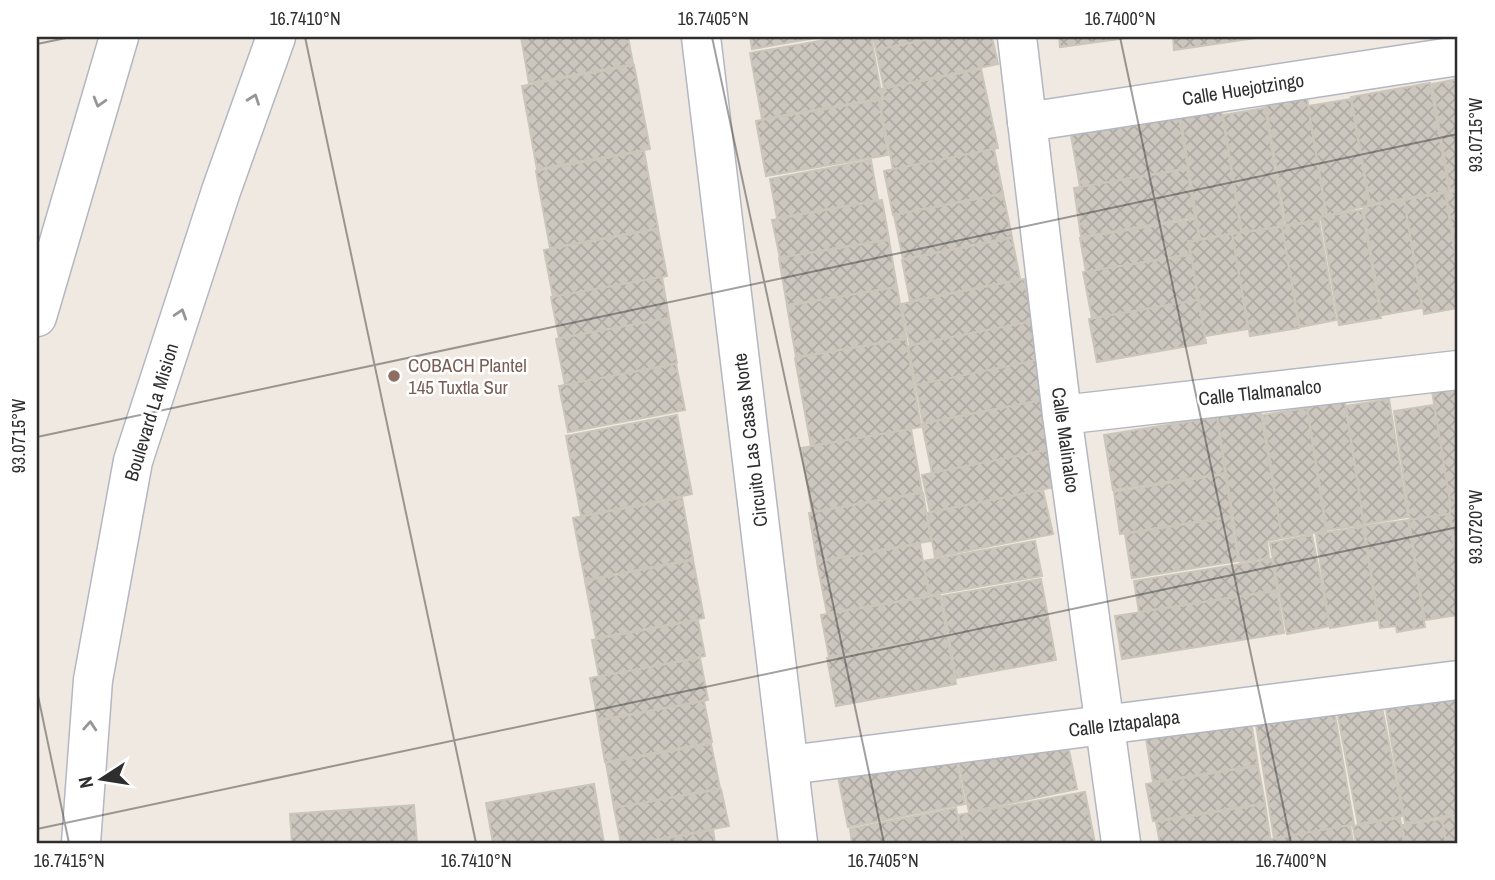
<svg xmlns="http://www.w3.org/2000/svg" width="1495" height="880" viewBox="0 0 1495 880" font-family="'Archivo Narrow',sans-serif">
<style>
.building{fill:url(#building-cross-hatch);stroke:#cbc5ba;stroke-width:2}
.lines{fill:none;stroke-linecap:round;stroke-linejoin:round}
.street-casing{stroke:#b4b7c1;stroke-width:41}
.secondary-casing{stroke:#b4b7c1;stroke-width:41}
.street{stroke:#fff;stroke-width:38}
.secondary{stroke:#fff;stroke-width:38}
.oneway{stroke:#969696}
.ticks{fill:none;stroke:#2e2e2e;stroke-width:2;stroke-opacity:0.45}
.education-dot{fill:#8d6e63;stroke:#fff;stroke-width:2.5}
.labels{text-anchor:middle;stroke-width:5;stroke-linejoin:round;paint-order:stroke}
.street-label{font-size:19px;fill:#2e2e2e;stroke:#fff}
.education-label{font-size:19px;fill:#785e54;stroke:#fff;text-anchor:start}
.neatline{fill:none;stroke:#2e2e2e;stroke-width:2.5}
.ticks-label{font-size:18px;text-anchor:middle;fill:#2e2e2e}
</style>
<defs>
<pattern id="building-cross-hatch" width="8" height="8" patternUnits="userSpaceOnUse" patternTransform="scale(1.75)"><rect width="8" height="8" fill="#cbc7bf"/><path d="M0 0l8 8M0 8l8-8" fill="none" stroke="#afaba4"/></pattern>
</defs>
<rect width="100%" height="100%" fill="#efe9e1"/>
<g class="building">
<polygon points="521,37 628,37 633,64 529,83"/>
<polygon points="750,37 821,37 752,49"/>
<polygon points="842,37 871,37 882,98 762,119 750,53"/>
<polygon points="873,37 940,37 876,50"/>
<polygon points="941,37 992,37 998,64 884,88 876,50"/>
<polygon points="1059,37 1134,37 1060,47"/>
<polygon points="1173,37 1262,37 1174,50"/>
<polygon points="634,65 650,149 537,169 522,86"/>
<polygon points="981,69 998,148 893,169 879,99 884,99 881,89"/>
<polygon points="1458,79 1458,189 1450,190 1432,84"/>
<polygon points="1430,83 1449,191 1370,204 1351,97"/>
<polygon points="1307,98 1326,215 1319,217 1320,220 1286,225 1266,105"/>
<polygon points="1351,99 1369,205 1327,216 1308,106"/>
<polygon points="879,100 888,155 766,176 756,121"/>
<polygon points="1221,107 1241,232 1200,239 1180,114"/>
<polygon points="1265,108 1284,226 1242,232 1223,115"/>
<polygon points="1179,118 1188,168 1080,187 1071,135"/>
<polygon points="994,149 1003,193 893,215 884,171"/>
<polygon points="644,151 658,228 550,248 536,171"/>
<polygon points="871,160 878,200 777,218 770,179"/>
<polygon points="1187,169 1195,217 1081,237 1074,188"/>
<polygon points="1458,191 1458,265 1446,193"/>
<polygon points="1445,193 1458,271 1458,308 1424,314 1404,200"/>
<polygon points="1003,194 1012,237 903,259 894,215"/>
<polygon points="882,200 889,239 780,258 772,220"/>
<polygon points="1404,200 1422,308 1382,315 1363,207"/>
<polygon points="1362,210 1381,318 1339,325 1321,217"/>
<polygon points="1196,219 1199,240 1188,241 1190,254 1086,272 1080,238"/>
<polygon points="1319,221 1336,320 1300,327 1282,227"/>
<polygon points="1282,227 1299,328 1250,336 1232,234"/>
<polygon points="658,229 667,276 553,297 544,250"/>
<polygon points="1232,234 1248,329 1205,336 1189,242"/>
<polygon points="1012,238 1020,279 910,301 902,260"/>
<polygon points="889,240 897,287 787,305 779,258"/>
<polygon points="1191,255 1198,300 1092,318 1083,272"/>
<polygon points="662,277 669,318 559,338 551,297"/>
<polygon points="1024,279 1033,321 910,345 901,304"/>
<polygon points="897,287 906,338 796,357 787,306"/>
<polygon points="1198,300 1206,343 1097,362 1089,319"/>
<polygon points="669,318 677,363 565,385 556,339"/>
<polygon points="1033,321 1040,360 916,385 908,346"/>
<polygon points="906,339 921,427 811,446 795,358"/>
<polygon points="1042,359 1051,398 923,423 916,385"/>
<polygon points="676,364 685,410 568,432 559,386"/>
<polygon points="1458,387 1458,501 1450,503 1432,391"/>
<polygon points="1344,397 1364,525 1327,530 1306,402"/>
<polygon points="1047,399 1056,448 932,473 922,424"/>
<polygon points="1389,399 1408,517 1364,524 1346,406"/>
<polygon points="1434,405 1452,513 1410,520 1394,411"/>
<polygon points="1260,408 1282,538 1267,541 1269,558 1240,562 1217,415"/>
<polygon points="1307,408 1326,531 1282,538 1263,415"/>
<polygon points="677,415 692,494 581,516 566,436"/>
<polygon points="1217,417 1225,473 1113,490 1104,435"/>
<polygon points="911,429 922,492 812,512 801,448"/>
<polygon points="1047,450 1055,487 930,512 922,475"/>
<polygon points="1225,474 1232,516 1120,534 1114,492"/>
<polygon points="1043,490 1053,534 935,557 927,513"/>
<polygon points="923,493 931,541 817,561 809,513"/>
<polygon points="682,498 693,559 585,580 573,518"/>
<polygon points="1458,502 1458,567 1450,514 1450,504"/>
<polygon points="1449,514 1458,569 1458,615 1425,620 1409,520"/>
<polygon points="1231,517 1238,561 1132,578 1125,534"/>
<polygon points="1408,520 1425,627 1397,632 1396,626 1380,628 1364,526"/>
<polygon points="1363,527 1378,620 1330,628 1316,534"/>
<polygon points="1312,535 1330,626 1287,634 1270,543"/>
<polygon points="1035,541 1042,576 930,595 923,561"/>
<polygon points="920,544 929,596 827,613 817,562"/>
<polygon points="1272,559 1277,590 1139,612 1134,581"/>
<polygon points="693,560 704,618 596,638 585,581"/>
<polygon points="1041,579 1056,660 956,678 942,596"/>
<polygon points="1277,591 1284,633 1122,659 1115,616"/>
<polygon points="940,595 947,636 829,657 821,615"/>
<polygon points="698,620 705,656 599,677 592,640"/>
<polygon points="947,636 956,684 836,706 827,658"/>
<polygon points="700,658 708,700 598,720 590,678"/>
<polygon points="1458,690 1458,814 1405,823 1385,703"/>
<polygon points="1380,697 1403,816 1358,824 1336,705"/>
<polygon points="704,701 712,742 605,762 598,721"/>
<polygon points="1333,704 1354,825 1274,838 1255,718"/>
<polygon points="1250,715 1258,765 1153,782 1145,732"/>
<polygon points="1065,731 1077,789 969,812 957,754"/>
<polygon points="711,744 720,788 614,808 606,763"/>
<polygon points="954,749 965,804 848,827 837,771"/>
<polygon points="1258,766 1265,803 1153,821 1146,784"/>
<polygon points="594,784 604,843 493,843 486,803"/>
<polygon points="721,789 729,826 637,843 621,843 614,808"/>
<polygon points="1085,792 1095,843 963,843 958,815"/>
<polygon points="1265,804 1271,843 1160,843 1156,822"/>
<polygon points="414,805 417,843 292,843 290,814"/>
<polygon points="956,808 963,843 852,843 850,829"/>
<polygon points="1458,816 1458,843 1446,843 1442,818"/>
<polygon points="1400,818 1404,843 1356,843 1353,826"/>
<polygon points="1442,819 1446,843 1405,843 1402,825"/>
<polygon points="1350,825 1353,843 1273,843 1272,839"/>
<polygon points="713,830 715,843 641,843"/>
</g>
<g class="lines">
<defs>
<g id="street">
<polyline points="701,37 798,843"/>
<polyline points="1017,37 1062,415 1121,843"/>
<polyline points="1027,122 1458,56"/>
<polyline points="1062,415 1458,370"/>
<polyline points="789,765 1458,680"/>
</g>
<g id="secondary">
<polyline points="37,317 119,37"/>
<polyline points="81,843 93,680 133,461 221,191 276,37"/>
</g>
</defs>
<use href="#street" class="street-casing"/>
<use href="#secondary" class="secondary-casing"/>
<use href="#street" class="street"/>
<use href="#secondary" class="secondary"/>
</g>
<defs><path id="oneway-chevron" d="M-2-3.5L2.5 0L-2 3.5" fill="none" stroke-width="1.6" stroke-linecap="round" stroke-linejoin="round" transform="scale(1.75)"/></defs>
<g class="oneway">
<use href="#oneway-chevron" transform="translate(254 99) rotate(-70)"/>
<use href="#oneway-chevron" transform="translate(99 102) rotate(106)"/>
<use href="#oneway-chevron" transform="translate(181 314) rotate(-72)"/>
<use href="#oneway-chevron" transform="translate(90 726) rotate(-86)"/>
</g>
<path class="ticks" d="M305,37L476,843M712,37L884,843M1120,37L1291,843M37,44L71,37M37,437L1458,134M37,691L69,843M37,829L1458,527"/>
<circle class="education-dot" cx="394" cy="376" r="7"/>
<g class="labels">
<g class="street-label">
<text transform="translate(1243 89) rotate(-9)" y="7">Calle Huejotzingo</text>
<text transform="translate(1260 392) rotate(-6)" y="7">Calle Tlalmanalco</text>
<text transform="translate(151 412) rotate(-73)" y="7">Boulevard La Mision</text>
<text transform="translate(750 440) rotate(-97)" y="7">Circuito Las Casas Norte</text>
<text transform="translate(1066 440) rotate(82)" y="7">Calle Malinalco</text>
<text transform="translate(1124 723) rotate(-7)" y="7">Calle Iztapalapa</text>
</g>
<g class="education-label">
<text x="408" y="372">COBACH Plantel<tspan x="408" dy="22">145 Tuxtla Sur</tspan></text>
</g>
</g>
<rect width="1495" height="880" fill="none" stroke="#ffffff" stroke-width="77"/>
<g transform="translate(102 779) rotate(258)" stroke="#ffffff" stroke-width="5" paint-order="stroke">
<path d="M0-5L12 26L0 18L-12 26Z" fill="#2e2e2e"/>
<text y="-10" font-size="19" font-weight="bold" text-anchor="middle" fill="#2e2e2e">N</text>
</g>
<rect x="38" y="38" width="1418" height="804" class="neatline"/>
<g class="ticks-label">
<text x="305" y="25">16.7410°N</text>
<text x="713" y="25">16.7405°N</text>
<text x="1120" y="25">16.7400°N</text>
<text transform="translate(1476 135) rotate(-90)" y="6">93.0715°W</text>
<text transform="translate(19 436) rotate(-90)" y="6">93.0715°W</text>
<text transform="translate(1476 527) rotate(-90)" y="6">93.0720°W</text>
<text x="69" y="867">16.7415°N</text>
<text x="476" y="867">16.7410°N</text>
<text x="883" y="867">16.7405°N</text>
<text x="1291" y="867">16.7400°N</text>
</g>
</svg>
